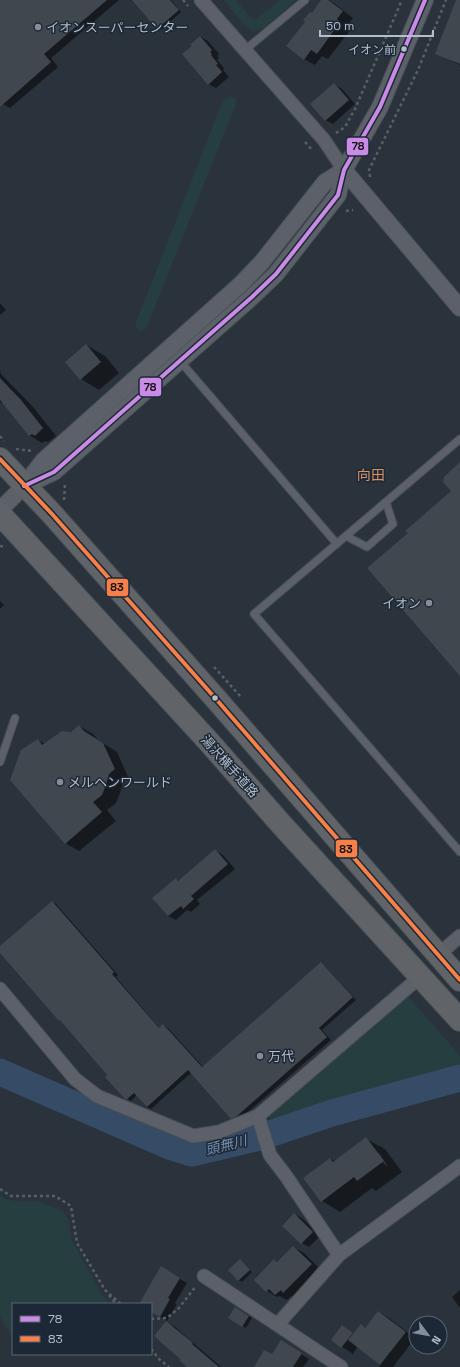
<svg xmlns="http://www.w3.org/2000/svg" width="460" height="1367" viewBox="0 0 460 1367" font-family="'Space Grotesk','Noto Sans JP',sans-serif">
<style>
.green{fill:#273e41}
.shadow{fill:#0007;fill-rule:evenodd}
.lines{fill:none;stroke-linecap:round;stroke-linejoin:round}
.river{stroke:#364b65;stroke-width:27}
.building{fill:#40474e}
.service-casing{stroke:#494e55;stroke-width:9}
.minor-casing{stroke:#494e55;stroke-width:15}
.tertiary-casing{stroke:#494e55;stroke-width:18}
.trunk-casing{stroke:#474e56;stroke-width:24}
.path{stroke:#585f65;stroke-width:2.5;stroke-dasharray:3 3;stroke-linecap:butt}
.service{stroke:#5c6068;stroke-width:7}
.minor{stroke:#5c6068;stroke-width:13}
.tertiary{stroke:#5c6068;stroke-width:16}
.trunk{stroke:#606469;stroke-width:22}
.bus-1-casing{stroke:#1d2836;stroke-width:7}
.bus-2-casing{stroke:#1d2836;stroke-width:7}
.bus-1{stroke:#ca8be6;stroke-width:4}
.bus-2{stroke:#f78048;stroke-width:4}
.poi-dot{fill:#848d99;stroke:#1d2836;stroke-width:1.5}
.bus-dot{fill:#b5becb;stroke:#1d2836;stroke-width:1.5}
.labels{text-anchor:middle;stroke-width:3;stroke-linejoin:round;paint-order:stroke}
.bus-label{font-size:12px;fill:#b5becb;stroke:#1d2836;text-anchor:end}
.poi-label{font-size:13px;fill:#b5becb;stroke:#1d2836;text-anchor:start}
.street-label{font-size:13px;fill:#b5becb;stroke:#1d2836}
.neighbourhood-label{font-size:14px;fill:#db9261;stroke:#1d2836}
.water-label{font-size:14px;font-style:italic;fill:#7490b0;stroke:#1d2836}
.line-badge{stroke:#1d2836;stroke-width:1.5}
.pale-badge-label{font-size:11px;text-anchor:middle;font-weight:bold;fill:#111}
</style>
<rect width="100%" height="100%" fill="#2a323b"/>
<g class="green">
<path d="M224,0H236L251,18L255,19L280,0H296L264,28C260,30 255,32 251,30C245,27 229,6 224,0Z"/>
<polygon points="231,96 236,100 236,104 146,329 140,331 137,329 135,325 223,100"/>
<polygon points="408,996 460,1056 460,1068 272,1122 268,1116"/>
<polygon points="0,1195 6,1199 21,1202 38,1201 63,1211 69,1221 72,1240 100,1292 107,1301 107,1304 13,1304 13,1338 0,1317"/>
</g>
<g class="shadow">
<polygon points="0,0 119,0 51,58 58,67 10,108 3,104 0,104"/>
<polygon points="134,0 171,0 181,12 161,30 158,28"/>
<polygon points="322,0 328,0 335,4 353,18 347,26 351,29 328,59 322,56 315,65 304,59 312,14"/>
<polygon points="457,0 460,0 460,65 436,53"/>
<polygon points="201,37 208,41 219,54 217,56 219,58 217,60 224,68 223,70 229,77 216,88 208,84 193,46"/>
<polygon points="335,85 342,89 355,104 333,124 325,120"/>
<polygon points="0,303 6,310 0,315"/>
<polygon points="86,345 105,356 119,373 99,390 81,379"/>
<polygon points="0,370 1,372 0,373 34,408 56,436 48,442 45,441 42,443 29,435 5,405 0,402"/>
<polygon points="0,601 4,605 0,609"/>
<polygon points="79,726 93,734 98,740 117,752 128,777 123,782 120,793 116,803 107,810 116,821 79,851 65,843 38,740 45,744 71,733"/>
<polygon points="216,851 223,855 235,869 197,900 200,904 191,912 187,910 176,920 168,916 176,879 180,881"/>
<polygon points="52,902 56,904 118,975 116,977 160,1029 164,1025 168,1028 203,1067 321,963 325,966 356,1000 322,1030 331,1040 241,1118 235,1120 231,1118 192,1072 151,1109 147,1107 137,1095 131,1101 126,1098 108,1076 63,1022 59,1020 0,951 0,947"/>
<path d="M366,1139L385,1149L402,1172L376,1191L372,1188L340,1212L322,1201L330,1159L335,1161ZM376,1153H379L387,1165L386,1166Z"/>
<polygon points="294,1214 302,1218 320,1236 309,1247 302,1243"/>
<polygon points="293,1247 304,1253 322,1271 295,1298 291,1296 287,1300 279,1296 277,1297 267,1291 275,1260 278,1262"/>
<polygon points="240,1260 252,1272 242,1282 238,1280"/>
<polygon points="161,1268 187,1283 175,1303 177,1304 167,1321 151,1311 151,1304 140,1304"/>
<polygon points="460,1290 460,1308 452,1297"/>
<polygon points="235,1308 252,1318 246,1328 229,1317"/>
<polygon points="379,1312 389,1318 415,1338 393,1367 379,1367 381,1364 358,1346 353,1354 332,1340 342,1326 354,1334 361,1325 366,1328"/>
<polygon points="167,1322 175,1327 221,1367 189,1367"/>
<polygon points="281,1342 309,1359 303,1367 255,1367 272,1356"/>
</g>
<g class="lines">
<polyline class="river" points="0,1072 169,1146 192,1153 264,1136 332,1113 460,1078"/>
</g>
<g class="building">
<polygon points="0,0 107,0 44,54 51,62 0,107"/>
<polygon points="132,0 170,0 179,10 157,29"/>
<polygon points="321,0 328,0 343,11 337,19 340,22 317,54 311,50 304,60 286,46 305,22 303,20 310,12 312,13"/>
<polygon points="456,0 460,0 460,64 435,54"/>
<polygon points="200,36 212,50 210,52 212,54 211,55 218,64 216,65 222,72 208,85 182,54 192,46 190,45"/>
<polygon points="334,83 349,100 325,121 310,104"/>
<polygon points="86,344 101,362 80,380 65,362"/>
<polygon points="0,378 21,400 43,428 35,436 32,434 29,436 0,400"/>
<polygon points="460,462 460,676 367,568 408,533 405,531 451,491 443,482 444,477"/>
<polygon points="79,725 84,731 103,743 115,769 109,774 106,785 102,795 93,802 102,812 65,844 10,780 21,750 38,739 42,745 62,731 71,732"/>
<polygon points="215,849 228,864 191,896 194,899 183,909 181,906 168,916 152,898 176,878 178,881"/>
<polygon points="52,901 114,972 112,974 159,1028 163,1024 202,1067 321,962 353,997 319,1028 327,1037 237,1116 231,1119 188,1070 147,1107 134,1093 126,1100 125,1099 105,1077 107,1075 60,1020 59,1021 0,953 0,946"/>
<polygon points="366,1137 384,1161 357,1181 354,1177 321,1202 303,1178 330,1158 333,1162"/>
<polygon points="294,1213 313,1232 301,1244 282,1226"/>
<polygon points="293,1246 312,1264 283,1293 281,1290 275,1295 269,1289 266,1292 254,1280 274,1259 277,1262"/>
<polygon points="240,1259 250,1270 238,1281 228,1270"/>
<polygon points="161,1266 180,1278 168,1298 170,1299 160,1317 151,1312 151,1304 139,1304"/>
<polygon points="235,1307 249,1316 242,1327 228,1318"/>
<polygon points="378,1311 406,1332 380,1365 348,1340 361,1324 365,1328"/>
<polygon points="166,1321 193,1343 192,1344 219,1367 187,1367 179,1360 180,1359 154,1336"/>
<polygon points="342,1325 353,1333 341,1348 331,1340"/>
<polygon points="281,1340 302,1353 293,1367 254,1367 264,1350 272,1354"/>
</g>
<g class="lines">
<defs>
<g id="service">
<polyline points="245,50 305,0"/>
<polyline points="180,361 337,544"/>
<polyline points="460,439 254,614 460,852"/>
<polyline points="346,536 367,547 393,524 386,502"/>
<polyline points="0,762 15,718"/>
</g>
<g id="minor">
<polyline points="201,0 324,140 344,170"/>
<polyline points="438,955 460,936"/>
<polyline points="0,989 75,1079 97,1096 193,1136 219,1132 258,1116"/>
<polyline points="339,1255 286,1176 270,1155 258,1116 421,976"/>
<polyline points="204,1276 341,1367"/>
<polyline points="278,1324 339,1255 460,1166"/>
</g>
<g id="tertiary">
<polyline points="344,170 460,308"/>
<polyline points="24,486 54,472 252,297 276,274 338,195 344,170 380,107 425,0"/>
<polyline points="0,510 24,486 43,461 241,284 262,262 325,182 344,170"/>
</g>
<g id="trunk">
<polyline points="0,459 52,514 216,699 460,980"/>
<polyline points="0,514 209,742 281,824 460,1020"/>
</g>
</defs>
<use href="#service" class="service-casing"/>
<use href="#minor" class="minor-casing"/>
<use href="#tertiary" class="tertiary-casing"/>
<use href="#trunk" class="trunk-casing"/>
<g class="path">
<polyline points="183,0 188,6"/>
<polyline points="336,133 345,127 355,109 402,0"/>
<polyline points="305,142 313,151"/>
<polyline points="370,177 369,170 418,70 446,0"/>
<polyline points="346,211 353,210"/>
<polyline points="0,436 4,441"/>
<polyline points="16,449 32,451"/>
<polyline points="64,500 65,484 66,483"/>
<polyline points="0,546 6,547"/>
<polyline points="214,667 241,697"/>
<polyline points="0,1189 11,1196 55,1196 71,1206 77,1243 105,1290 121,1304"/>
<polyline points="109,1295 116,1304"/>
<polyline points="151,1319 167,1318 179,1308 196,1286"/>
<polyline points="151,1349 160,1360 169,1367"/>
</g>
<use href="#service" class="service"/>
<use href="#minor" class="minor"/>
<use href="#tertiary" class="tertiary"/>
<use href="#trunk" class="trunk"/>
<defs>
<polyline id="bus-1" points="24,486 54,472 252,297 276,274 338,195 344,170 380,107 425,0"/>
<polyline id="bus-2" points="0,459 52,514 216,699 460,980"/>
</defs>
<use href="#bus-1" class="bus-1-casing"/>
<use href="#bus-2" class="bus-2-casing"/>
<use href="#bus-1" class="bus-1"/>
<use href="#bus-2" class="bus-2"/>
</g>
<g class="poi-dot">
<circle cx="38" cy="27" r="4"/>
<circle cx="429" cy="603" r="4"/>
<circle cx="60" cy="782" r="4"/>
<circle cx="260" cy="1056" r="4"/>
</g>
<g class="bus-dot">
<circle cx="404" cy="49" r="3.5"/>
<circle cx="215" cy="698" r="3.5"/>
</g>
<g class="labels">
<g class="bus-label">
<text x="396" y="54">イオン前</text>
</g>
<g class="poi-label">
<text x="46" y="32">イオンスーパーセンター</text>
<text x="421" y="608" text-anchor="end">イオン</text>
<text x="68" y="787">メルヘンワールド</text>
<text x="268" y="1061">万代</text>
</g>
<g class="street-label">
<text transform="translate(230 766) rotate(48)" y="5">湯沢横手道路</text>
</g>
<g class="neighbourhood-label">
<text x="371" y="480">向田</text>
</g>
<g class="water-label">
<text transform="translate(226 1145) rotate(-14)" y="5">頭無川</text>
</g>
</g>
<g class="line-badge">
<rect x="346" y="137" width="23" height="19" rx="4" fill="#ca8be6"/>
<rect x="139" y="377" width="23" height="20" rx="4" fill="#ca8be6"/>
<rect x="106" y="578" width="23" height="19" rx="4" fill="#f78048"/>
<rect x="335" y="839" width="23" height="19" rx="4" fill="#f78048"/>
</g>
<g class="pale-badge-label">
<text x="358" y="150">78</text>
<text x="150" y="391">78</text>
<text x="117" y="591">83</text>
<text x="346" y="853">83</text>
</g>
<rect x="12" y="1303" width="140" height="52" fill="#1d2836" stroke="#5a6472"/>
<rect x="20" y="1316" width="20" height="6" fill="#ca8be6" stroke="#5a6472"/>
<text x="48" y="1323" font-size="12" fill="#b5becb">78</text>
<rect x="20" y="1336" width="20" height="6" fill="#f78048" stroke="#5a6472"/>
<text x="48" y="1343" font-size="12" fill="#b5becb">83</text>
<g transform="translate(428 1335) rotate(122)"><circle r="19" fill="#1d2836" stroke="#5a6472"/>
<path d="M0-3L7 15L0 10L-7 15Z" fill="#848d99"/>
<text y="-6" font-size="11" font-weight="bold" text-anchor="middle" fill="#b5becb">N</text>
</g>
<path d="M320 30v6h113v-6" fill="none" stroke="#b5becb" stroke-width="2"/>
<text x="326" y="30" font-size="12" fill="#b5becb" stroke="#1d2836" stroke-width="3" paint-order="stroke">50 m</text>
</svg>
